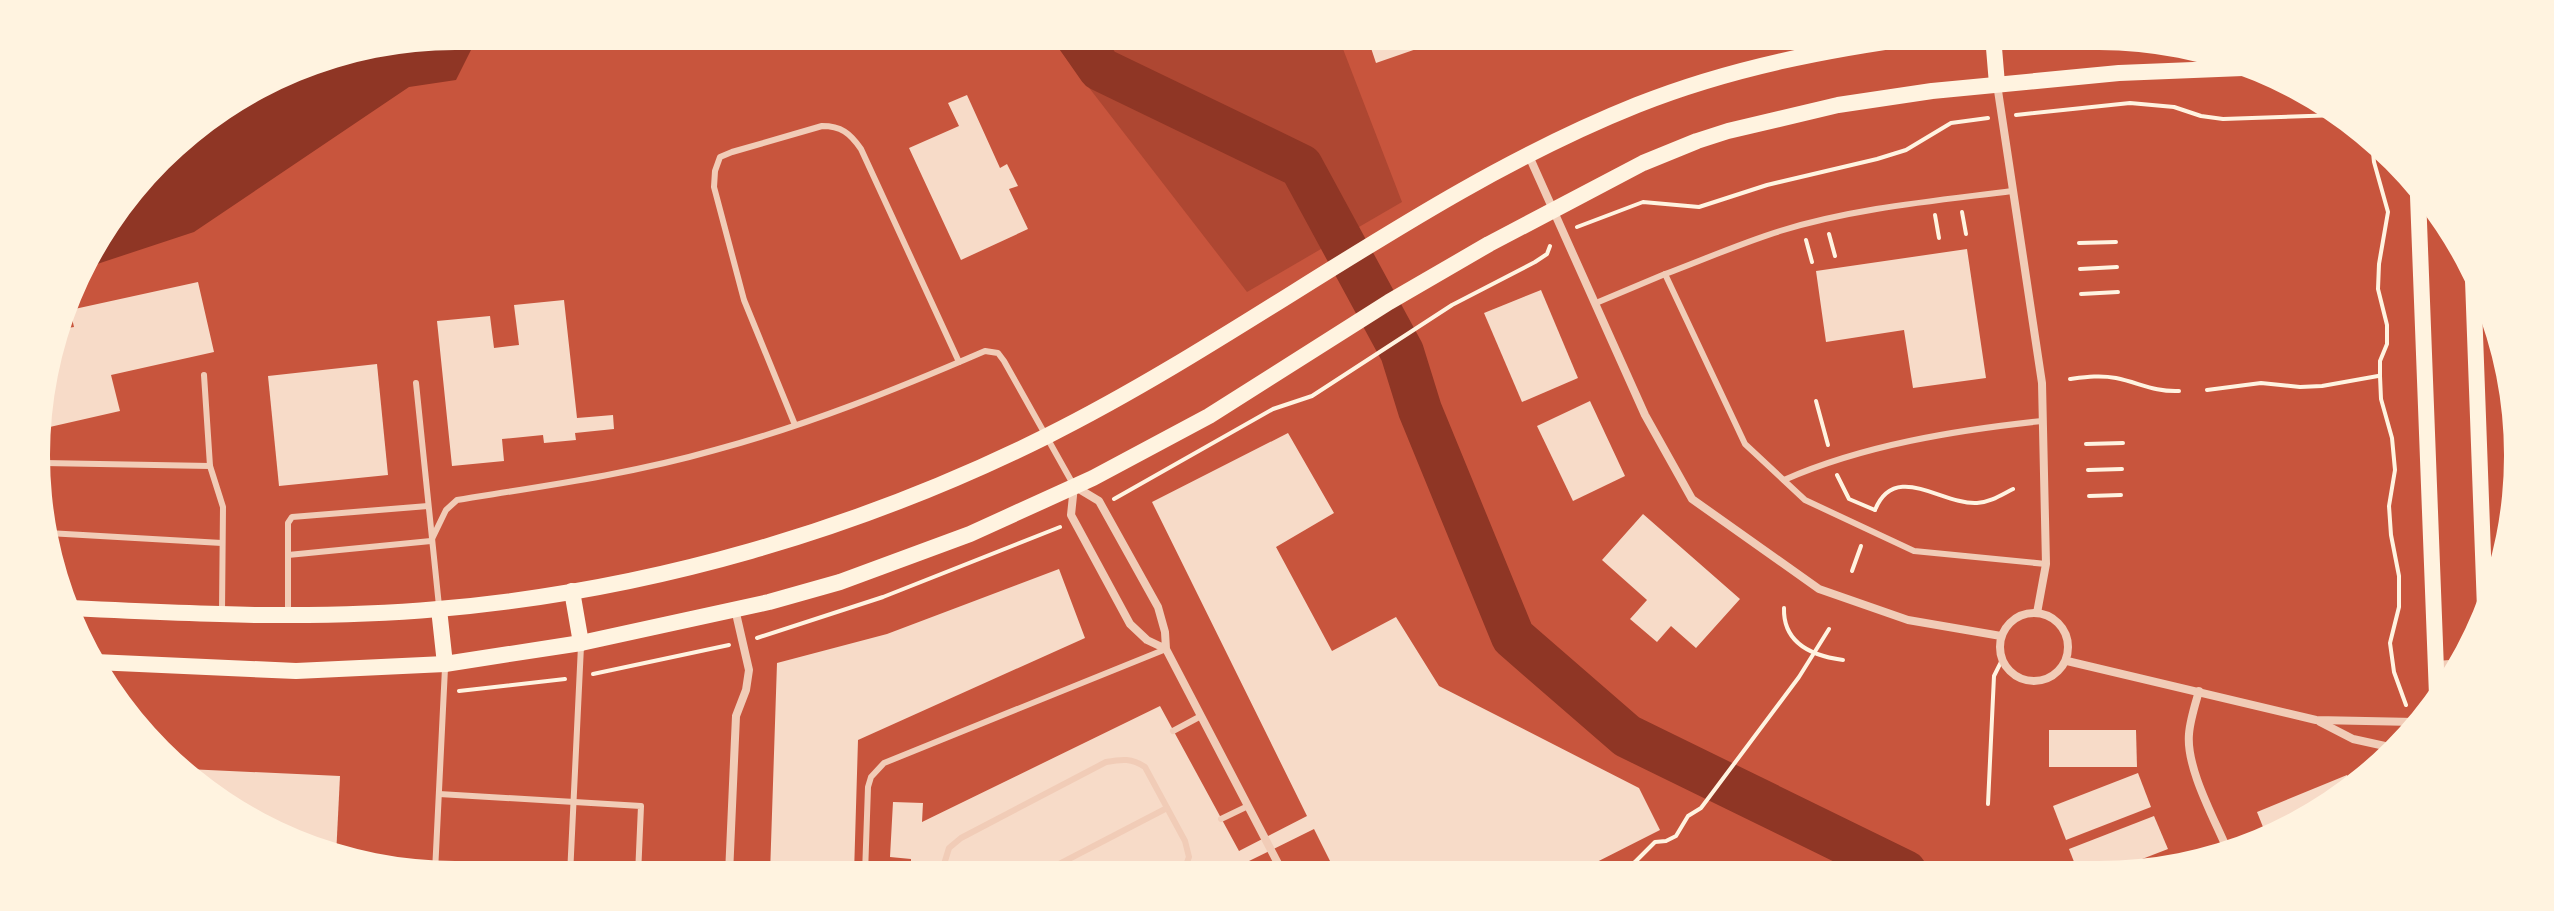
<svg xmlns="http://www.w3.org/2000/svg" width="2554" height="911" viewBox="0 0 2554 911" font-family="'DM Sans',sans-serif">
<style>
.green{fill:#ae4732}
.water{fill:#8f3625}
.lines{fill:none;stroke-linecap:round;stroke-linejoin:round}
.river{stroke:#8f3625;stroke-width:44}
.building{fill:#f7dbc8}
.path{stroke:#fff3e0;stroke-width:4}
.service{stroke:#f1ccb7;stroke-width:6}
.minor{stroke:#f1ccb7;stroke-width:8}
.secondary{stroke:#fff3e0;stroke-width:16}
</style>
<rect width="100%" height="100%" fill="#c8553d"/>
<polygon class="green" points="1049,36 1338,36 1402,202 1247,292"/>
<polygon class="water" points="455,36 478,36 456,80 409,87 194,232 79,270 179,140 295,68"/>
<g class="lines">
<polyline class="river" points="1077,36 1100,69 1301,166 1402,352 1420,410 1513,637 1627,736 1905,872"/>
</g>
<g class="building">
<polygon points="1367,36 1422,36 1425,46 1376,63"/>
<polygon points="1435,36 1506,36 1507,39 1473,49 1469,37 1439,47"/>
<polygon points="967,95 1000,168 1007,164 1018,186 1009,189 1028,229 961,260 909,148 959,126 948,103"/>
<polygon points="1967,249 1986,378 1913,388 1904,330 1826,342 1816,271"/>
<polygon points="198,282 214,352 111,375 120,411 41,429 40,401 61,329 74,327 70,310"/>
<polygon points="1541,290 1578,378 1522,402 1484,313"/>
<polygon points="564,300 577,418 613,415 614,429 575,433 576,440 544,443 543,435 502,439 504,461 452,466 437,321 490,316 494,348 519,345 514,305"/>
<polygon points="377,364 388,475 279,486 268,376"/>
<polygon points="1590,401 1625,476 1573,501 1537,426"/>
<polygon points="1288,433 1334,513 1276,547 1332,651 1396,617 1439,686 1639,788 1660,830 1575,873 1336,873 1314,829 1249,861 1256,873 911,874 911,859 890,857 893,802 923,803 922,822 1160,706 1239,851 1307,816 1152,502"/>
<polygon points="1643,514 1740,599 1696,648 1671,626 1657,642 1630,619 1647,600 1602,560"/>
<polygon points="1059,569 1085,638 858,740 854,874 770,874 777,663 887,634"/>
<polygon points="2049,730 2136,730 2137,767 2049,767"/>
<polygon points="187,769 340,776 336,856 222,804"/>
<polygon points="2138,773 2151,807 2066,840 2053,806"/>
<polygon points="2347,775 2351,787 2284,832 2267,837 2257,812"/>
<polygon points="2154,816 2168,849 2111,871 2078,872 2069,849"/>
<polygon points="2172,857 2175,865 2154,871 2135,871"/>
</g>
<g class="lines">
<g class="path">
<polyline points="2016,115 2130,103 2174,107 2201,116 2223,119 2339,115"/>
<polyline points="2372,143 2374,162 2388,212 2379,264 2378,289 2387,325 2387,344 2380,361 2380,376 2381,399 2392,438 2395,470 2389,506 2391,535 2399,576 2399,607 2390,643 2394,672 2406,705"/>
<polyline points="1962,212 1966,234"/>
<polyline points="1935,215 1939,238"/>
<polyline points="1577,227 1643,202 1699,207 1767,185 1877,159 1906,150 1951,123 1988,118"/>
<polyline points="1829,234 1835,256"/>
<polyline points="1806,240 1812,262"/>
<polyline points="2079,243 2116,242"/>
<polyline points="2080,269 2117,267"/>
<polyline points="2081,294 2118,292"/>
<path d="M2070,379C2086,377 2100,375 2116,378C2140,383 2154,392 2179,391"/>
<polyline points="2207,390 2261,383 2300,387 2322,386 2378,376"/>
<polyline points="1816,401 1828,445"/>
<polyline points="2086,444 2123,443"/>
<polyline points="2088,470 2122,469"/>
<polyline points="1837,475 1849,499 1875,510"/>
<polyline points="2089,496 2121,495"/>
<polyline points="1114,499 1273,409 1312,396 1452,305 1535,262 1547,254 1550,246"/>
<path d="M1875,510C1895,461 1942,505 1977,503C1991,502 2001,495 2013,489"/>
<polyline points="1852,571 1861,546"/>
<path d="M1784,608C1783,644 1813,656 1843,660"/>
<polyline points="757,638 883,597 1060,527"/>
<polyline points="593,674 729,645"/>
<polyline points="459,691 565,679"/>
<polyline points="1988,804 1994,676 2002,660"/>
<polyline points="1619,872 1635,862 1655,842 1666,841 1676,836 1688,816 1701,808 1799,677 1829,629"/>
</g>
<g class="service">
<path d="M2012,191C1934,201 1855,208 1780,231C1741,243 1703,260 1665,274L1745,444L1805,500L1914,551L2046,564"/>
<polyline points="1596,303 1665,274"/>
<polyline points="204,375 210,466"/>
<polyline points="416,383 439,606"/>
<path d="M795,425L744,300L714,187L715,171L720,157L732,152L822,126C841,126 850,133 861,149L959,362"/>
<polyline points="44,463 210,466 223,507 222,611"/>
<path d="M1784,480C1863,445 1957,430 2042,421"/>
<polyline points="48,533 222,543"/>
<path d="M431,541L446,510L457,500C544,486 631,474 715,450C808,425 897,389 985,351L998,353L1004,361L1073,484"/>
<polyline points="288,555 431,541"/>
<polyline points="288,612 288,523 292,517 428,506"/>
<polyline points="1173,731 1201,716"/>
<polyline points="439,794 641,806 638,875"/>
<polyline points="1221,819 1248,806"/>
<polyline points="435,872 445,668"/>
<polyline points="865,874 868,787 871,777 884,763 1166,649"/>
<path d="M941,874L949,848L961,838L1106,762C1122,759 1132,758 1145,767L1185,841L1189,857L1183,873"/>
<polyline points="1040,874 1167,808"/>
<polyline points="570,875 581,646"/>
</g>
<g class="minor">
<polyline points="1997,84 2042,383 2046,564 2037,613"/>
<polyline points="1529,156 1645,415 1692,499 1819,589 1908,620 2001,636"/>
<circle cx="2034" cy="647" r="34"/>
<polyline points="1166,649 1147,640 1130,624 1071,515 1074,486 1099,501 1158,607 1165,632 1166,649 1283,873"/>
<polyline points="2067,661 2316,720 2415,722"/>
<polyline points="2437,665 2463,663"/>
<path d="M2199,691C2195,705 2190,720 2189,734C2186,768 2214,818 2227,849"/>
<polyline points="2320,722 2353,739 2394,748"/>
<polyline points="729,874 736,716 746,690 749,670 735,609"/>
</g>
<g class="secondary">
<polyline points="1993,36 1997,84"/>
<polyline points="2418,196 2437,696"/>
<polyline points="2473,280 2485,609"/>
<polyline points="572,591 581,643"/>
<path d="M70,608C193,614 315,620 438,609C649,591 858,530 1047,436C1249,335 1427,189 1637,105C1730,68 1828,49 1927,36"/>
<polyline points="439,609 445,664"/>
<polyline points="95,662 296,671 445,664 581,643 769,602 840,582 970,534 1093,478 1209,416 1389,302 1489,244 1643,163 1697,141 1728,131 1838,105 1932,91 2119,73 2243,68"/>
</g>
</g>
<path d="M0 0H2554V911H0ZM455 50H2099A405 405 0 0 1 2504 455V456A405 405 0 0 1 2099 861H455A405 405 0 0 1 50 456V455A405 405 0 0 1 455 50Z" fill="#fff3e0" fill-rule="evenodd"/>
</svg>
